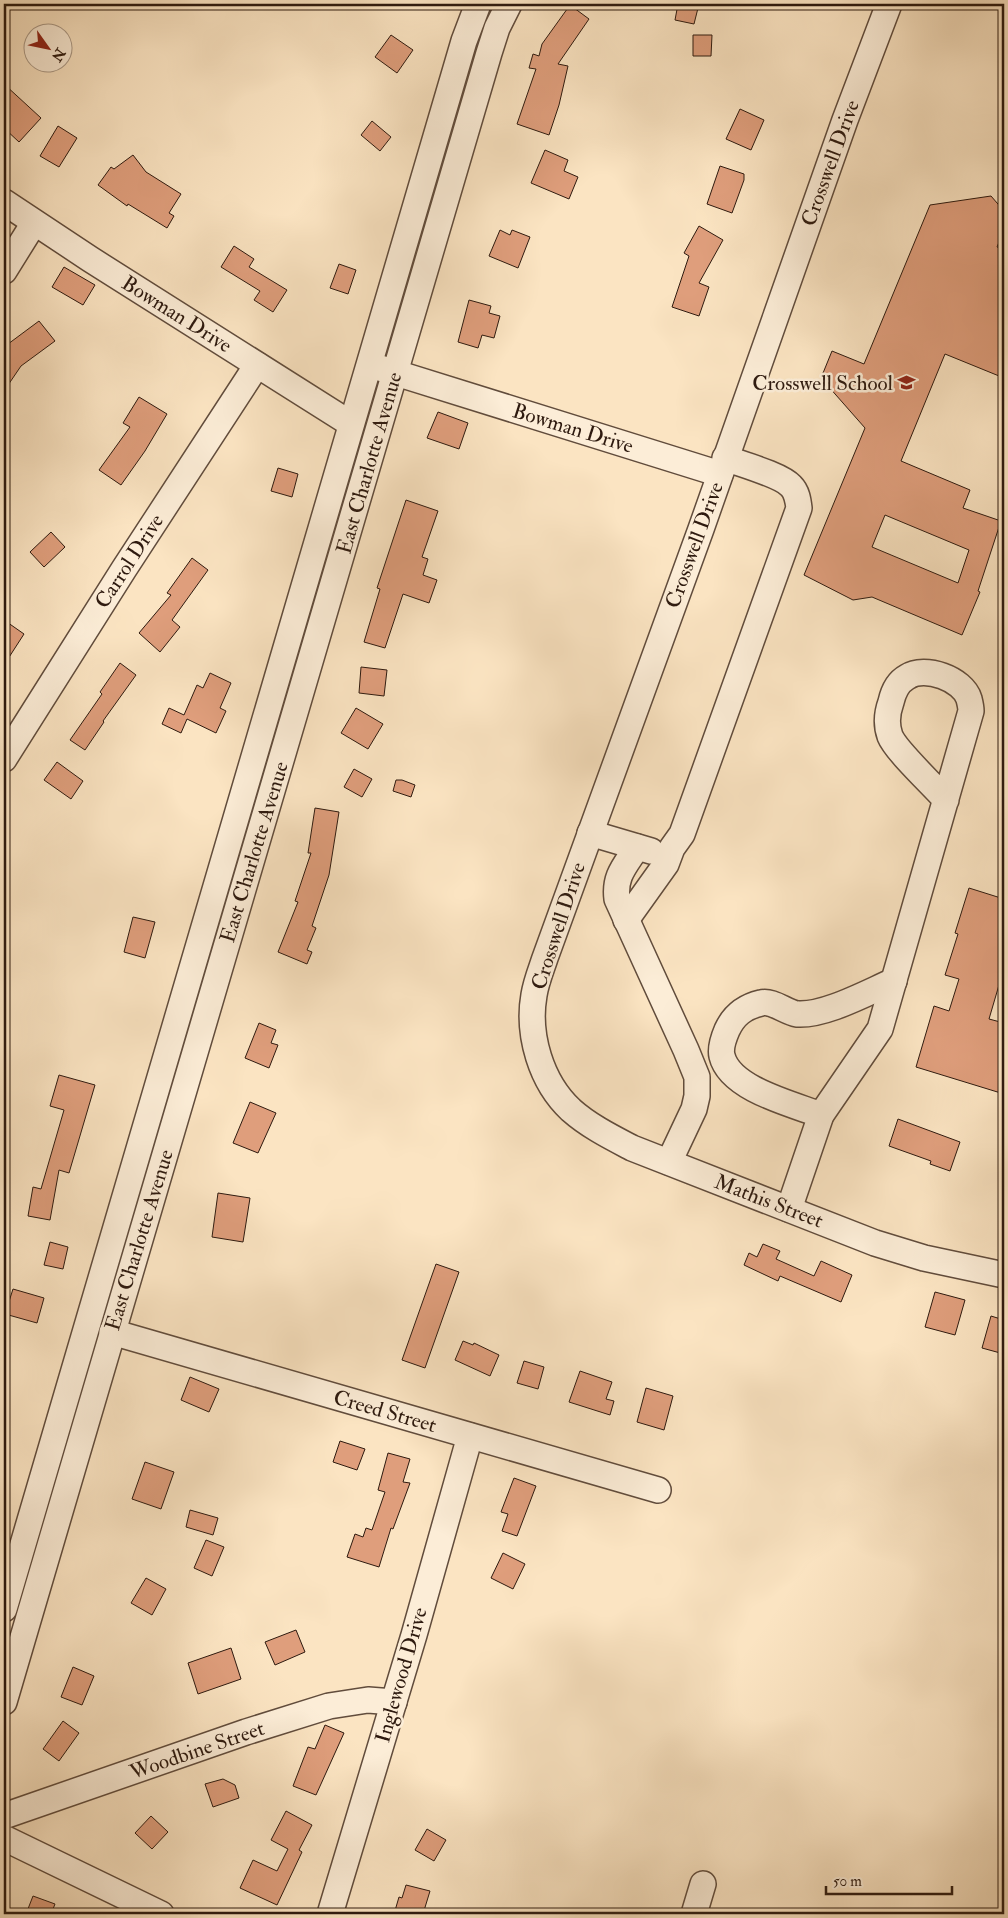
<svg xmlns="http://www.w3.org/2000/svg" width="1008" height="1918" viewBox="0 0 1008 1918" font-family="'IM FELL Double Pica',serif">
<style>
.building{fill:#df9e7c;stroke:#2e1a0f;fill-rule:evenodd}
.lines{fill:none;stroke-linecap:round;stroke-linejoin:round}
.minor-casing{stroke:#614c3c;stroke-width:28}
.minor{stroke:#fcedd7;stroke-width:25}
.labels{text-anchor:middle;stroke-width:5;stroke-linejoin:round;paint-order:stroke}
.street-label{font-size:21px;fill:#2e1a0f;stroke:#fcedd7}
.poi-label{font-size:21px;fill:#2e1a0f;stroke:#fcedd7;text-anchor:end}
</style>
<rect width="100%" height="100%" fill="#fbe4c2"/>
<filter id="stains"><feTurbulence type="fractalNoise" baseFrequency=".004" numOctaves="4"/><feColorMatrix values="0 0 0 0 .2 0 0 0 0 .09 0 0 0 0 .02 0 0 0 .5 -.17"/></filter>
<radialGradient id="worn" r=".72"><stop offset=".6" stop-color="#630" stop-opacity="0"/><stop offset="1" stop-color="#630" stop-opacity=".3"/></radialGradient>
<g class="building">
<polygon points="678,4 699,4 694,24 675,20"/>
<polygon points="570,5 589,19 558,64 568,66 559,105 549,135 517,124 536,69 529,68 533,54 539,56 542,44"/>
<polygon points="391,35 413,50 397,73 375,57"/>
<polygon points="693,35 712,35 711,56 693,56"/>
<polygon points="4,84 41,118 19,142 4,128"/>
<polygon points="740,109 764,120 751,150 726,139"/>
<polygon points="372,121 391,137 380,151 361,135"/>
<polygon points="58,126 77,138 59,167 40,156"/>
<polygon points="545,150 568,160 564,171 578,177 569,199 531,183"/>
<polygon points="133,155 146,172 181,194 169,213 174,216 167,228 128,204 127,206 98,185 111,167 114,169"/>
<polygon points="720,166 744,174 744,180 732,213 707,204"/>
<path d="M991,196L1004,211V230L997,247L1004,250V378L945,354L901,461L970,490L963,508L1001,521L978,591L980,592L962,635L872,597L853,600L804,575L865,428L821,378L832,351L864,364L930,205ZM885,515L969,550L958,583L872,547Z"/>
<polygon points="699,226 723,240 699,283 709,287 699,316 672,307 689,256 684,253"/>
<polygon points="500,230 510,235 512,230 530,237 518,268 489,256"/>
<polygon points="234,246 254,259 249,267 287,290 273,312 254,300 260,291 221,267"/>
<polygon points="339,264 356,270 348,294 330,288"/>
<polygon points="64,267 95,285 83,305 52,287"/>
<polygon points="469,300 491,306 489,313 500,316 494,338 482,335 478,348 458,342"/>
<polygon points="39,321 55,341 21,366 4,391 4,347"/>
<polygon points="139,397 167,414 145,451 121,485 99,470 130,427 123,423"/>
<polygon points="438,412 468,423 459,449 427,438"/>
<polygon points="278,468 298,474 292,497 271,491"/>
<polygon points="406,500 438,511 422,557 428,559 423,575 437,580 429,603 403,594 385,648 364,642 380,589 377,588"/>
<polygon points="51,532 65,547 44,567 30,552"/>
<polygon points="192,558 208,570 172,620 180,627 160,652 139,633 171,595 167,593"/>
<polygon points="4,620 24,634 4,665"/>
<polygon points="120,663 136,675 103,721 104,722 85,750 70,740 102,694 100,692"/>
<polygon points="361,667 387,670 384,696 359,693"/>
<polygon points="210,673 231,683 220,708 226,711 216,733 187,719 181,733 162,724 169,708 184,715 197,685 203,688"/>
<polygon points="356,708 383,724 368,749 341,733"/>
<polygon points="57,762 83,781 71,799 44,780"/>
<polygon points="354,769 372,779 362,797 344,787"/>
<polygon points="396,780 402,780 415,785 411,797 393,791"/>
<polygon points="315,808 339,812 329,875 312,926 316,928 307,950 312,952 307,964 278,952 298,902 295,901 311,853 308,853"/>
<polygon points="969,888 1004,899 1004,968 989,1019 1004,1023 1004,1094 916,1067 934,1006 949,1011 959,979 945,975 958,934 955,933"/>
<polygon points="133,917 155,922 145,958 124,952"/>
<polygon points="259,1023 276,1030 271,1043 278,1045 269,1068 245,1058"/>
<polygon points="59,1075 95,1085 69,1173 59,1170 50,1220 28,1216 33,1187 41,1189 64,1110 50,1106"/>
<polygon points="250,1102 276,1113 258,1153 233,1143"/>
<polygon points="898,1119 960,1142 950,1171 930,1164 931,1161 889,1146"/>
<polygon points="218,1193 250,1198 243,1242 212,1237"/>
<polygon points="50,1242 68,1247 63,1269 44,1265"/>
<polygon points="763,1244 780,1251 776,1259 814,1276 821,1261 852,1275 841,1302 780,1276 778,1281 744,1265 749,1253 757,1257"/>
<polygon points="436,1264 459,1272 425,1368 402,1360"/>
<polygon points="13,1289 44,1298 37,1323 5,1314"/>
<polygon points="935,1292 965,1300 955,1335 925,1327"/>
<polygon points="991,1316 1004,1320 1004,1354 982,1348"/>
<polygon points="463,1341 473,1345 474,1343 499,1355 490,1376 455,1360"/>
<polygon points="524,1361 544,1367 538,1389 517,1383"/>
<polygon points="580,1371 612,1382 606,1399 614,1401 610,1415 569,1402"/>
<polygon points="190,1377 219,1389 209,1412 181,1400"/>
<polygon points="646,1388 673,1396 664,1430 637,1422"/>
<polygon points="340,1441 365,1449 357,1470 333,1462"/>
<polygon points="388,1453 410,1459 403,1482 410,1483 393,1529 391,1528 379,1567 347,1557 355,1534 363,1537 366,1528 372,1530 385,1492 378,1490"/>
<polygon points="145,1462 174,1472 161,1509 132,1499"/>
<polygon points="514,1478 536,1486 517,1536 502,1531 508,1514 501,1512"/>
<polygon points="190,1510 218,1518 213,1535 186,1527"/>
<polygon points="206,1540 224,1547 212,1576 194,1568"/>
<polygon points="503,1553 525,1564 513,1589 491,1578"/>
<polygon points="146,1578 166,1589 152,1615 131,1603"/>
<polygon points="296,1630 305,1652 275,1665 265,1642"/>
<polygon points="231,1648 241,1679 198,1694 188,1663"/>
<polygon points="73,1667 94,1676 82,1705 61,1697"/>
<polygon points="63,1721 79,1733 59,1761 43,1749"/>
<polygon points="325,1725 344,1733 316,1795 293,1786 308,1747 315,1749"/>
<polygon points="223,1779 235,1785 239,1798 213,1807 205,1784"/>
<polygon points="286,1811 312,1825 299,1850 302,1852 277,1905 240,1888 253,1860 277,1871 288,1849 271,1840"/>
<polygon points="151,1816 168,1832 152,1849 135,1833"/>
<polygon points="427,1829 446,1840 434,1861 415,1850"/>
<polygon points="406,1885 430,1891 423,1914 394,1914 399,1897 402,1898"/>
<polygon points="33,1896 55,1904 51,1914 26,1914"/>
</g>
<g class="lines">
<defs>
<g id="minor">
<path d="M889,4L845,120L701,529L545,958C541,970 536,982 534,995C527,1035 541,1082 571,1110C589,1126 611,1137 632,1148L875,1243L924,1258L1004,1275"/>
<polyline points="4,202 90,259 351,424"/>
<polyline points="4,271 34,223"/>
<polyline points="380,368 720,474"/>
<polyline points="4,759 124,569 257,365"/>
<polyline points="590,833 651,851"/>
<path d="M637,847C625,866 614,876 617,899L686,1050L697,1077V1096L694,1109L669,1162"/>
<path d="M626,920L666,864L672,848L682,834L799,508C798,500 797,492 791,486C781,475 741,464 725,458"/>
<path d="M821,1115C792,1104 730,1089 722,1056C720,1048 724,1037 727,1030C734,1015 744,1007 761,1003C772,1000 786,1012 797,1014C825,1016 868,992 894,981"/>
<path d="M789,1209L821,1115L880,1029L971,711C971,707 970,703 969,699C963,679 925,665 907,677C898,682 893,693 891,702C887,713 886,725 890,736C896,751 934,786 946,800"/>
<polyline points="112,1332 658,1490"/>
<polyline points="4,1609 464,41 478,4"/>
<polyline points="4,1702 489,53 497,28 509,4"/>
<polyline points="4,1816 246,1732 329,1706 368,1700 394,1702"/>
<polyline points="4,1838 161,1914"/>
<polyline points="330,1914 414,1635 470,1436"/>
<polyline points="694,1914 703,1884"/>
</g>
</defs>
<use href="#minor" class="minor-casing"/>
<use href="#minor" class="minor"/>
</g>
<defs>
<symbol id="school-bare" viewBox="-9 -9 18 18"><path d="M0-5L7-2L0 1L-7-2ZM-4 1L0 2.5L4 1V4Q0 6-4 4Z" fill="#8f2418" stroke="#fcedd7" stroke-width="2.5" paint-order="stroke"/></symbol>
</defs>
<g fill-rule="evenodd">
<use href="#school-bare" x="894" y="370" width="25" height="25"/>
</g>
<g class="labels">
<g class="street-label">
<text transform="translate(830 163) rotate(-70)" y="7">Crosswell Drive</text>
<text transform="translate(177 314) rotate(32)" y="7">Bowman Drive</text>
<text transform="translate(573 428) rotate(17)" y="7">Bowman Drive</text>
<text transform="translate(369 463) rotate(-74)" y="7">East Charlotte Avenue</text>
<text transform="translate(694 545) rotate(-70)" y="7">Crosswell Drive</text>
<text transform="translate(129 561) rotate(-57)" y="7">Carrol Drive</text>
<text transform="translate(254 852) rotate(-73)" y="7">East Charlotte Avenue</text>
<text transform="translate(558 926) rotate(-72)" y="7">Crosswell Drive</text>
<text transform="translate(769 1201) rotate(21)" y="7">Mathis Street</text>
<text transform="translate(139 1240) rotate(-73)" y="7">East Charlotte Avenue</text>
<text transform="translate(385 1411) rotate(16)" y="7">Creed Street</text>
<text transform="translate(401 1675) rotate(-74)" y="7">Inglewood Drive</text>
<text transform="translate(197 1750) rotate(-19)" y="7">Woodbine Street</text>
</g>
<g class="poi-label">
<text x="893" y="390">Crosswell School</text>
</g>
</g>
<rect width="1008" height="1918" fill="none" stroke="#fbe4c2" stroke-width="20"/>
<rect x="5" y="5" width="998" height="1908" fill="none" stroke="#2e1a0f" stroke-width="2.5"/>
<rect x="10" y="10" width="988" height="1898" fill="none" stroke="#2e1a0f"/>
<g transform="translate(48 48) rotate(123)"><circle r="24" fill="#fcedd7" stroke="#aa9987"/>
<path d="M0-4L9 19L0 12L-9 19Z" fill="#8f2418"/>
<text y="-8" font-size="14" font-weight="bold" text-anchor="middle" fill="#2e1a0f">N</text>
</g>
<path d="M826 1886v8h126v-8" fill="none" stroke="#2e1a0f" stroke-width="2.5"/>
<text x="833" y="1886" font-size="15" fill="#2e1a0f" stroke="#fcedd7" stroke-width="4" paint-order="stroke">50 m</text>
<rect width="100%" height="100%" filter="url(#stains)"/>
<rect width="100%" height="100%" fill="url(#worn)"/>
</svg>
